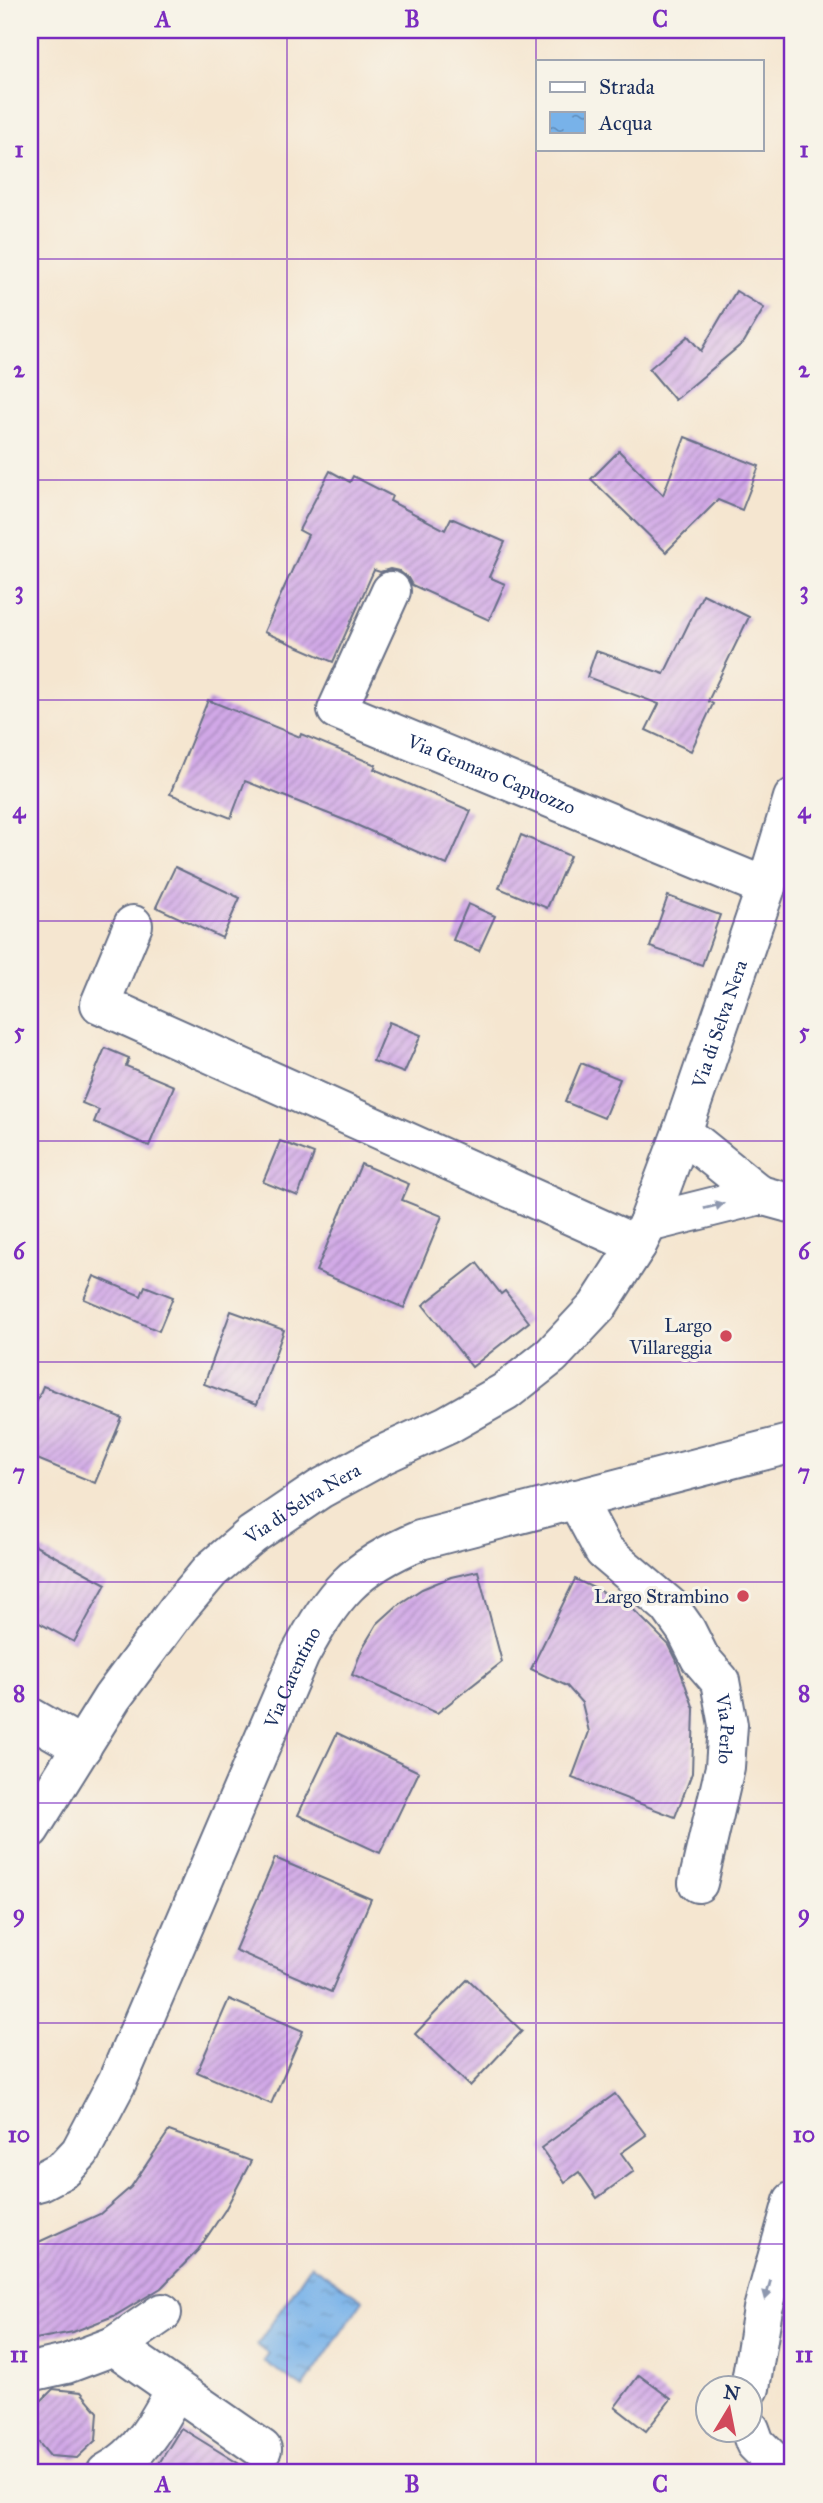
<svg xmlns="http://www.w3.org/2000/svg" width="823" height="2503" viewBox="0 0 823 2503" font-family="'IM FELL Great Primer',serif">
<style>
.water{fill:url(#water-ripples);stroke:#4a70a4;stroke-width:2}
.building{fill:url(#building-hatch)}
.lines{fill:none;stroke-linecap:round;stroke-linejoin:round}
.minor-casing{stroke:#676f86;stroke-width:42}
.minor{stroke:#fff;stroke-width:38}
.oneway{fill:#8d97ae}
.grid{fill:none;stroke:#7b2cbf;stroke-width:2;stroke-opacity:0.55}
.poi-dot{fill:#d1495b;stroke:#f7f3e8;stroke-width:2.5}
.labels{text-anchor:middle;stroke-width:6;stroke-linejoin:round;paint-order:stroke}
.street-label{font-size:19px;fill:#1b2f5e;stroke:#f7f3e8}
.poi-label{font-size:19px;fill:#1b2f5e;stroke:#f7f3e8;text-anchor:end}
.neatline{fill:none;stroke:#7b2cbf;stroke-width:2.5}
.grid-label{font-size:23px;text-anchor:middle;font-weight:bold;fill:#7b2cbf}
</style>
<defs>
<pattern id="water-ripples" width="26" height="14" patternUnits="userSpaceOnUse" patternTransform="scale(1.75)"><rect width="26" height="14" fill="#78b2e9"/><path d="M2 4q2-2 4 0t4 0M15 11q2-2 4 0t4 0" fill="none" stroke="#6291c0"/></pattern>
<pattern id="building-hatch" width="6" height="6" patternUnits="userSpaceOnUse" patternTransform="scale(1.75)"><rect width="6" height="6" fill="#d1a8e7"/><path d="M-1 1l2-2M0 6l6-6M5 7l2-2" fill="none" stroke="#a989be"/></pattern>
</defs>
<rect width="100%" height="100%" fill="#f7f3e8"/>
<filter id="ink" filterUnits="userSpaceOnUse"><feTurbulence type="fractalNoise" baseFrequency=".0143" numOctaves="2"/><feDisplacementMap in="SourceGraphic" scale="14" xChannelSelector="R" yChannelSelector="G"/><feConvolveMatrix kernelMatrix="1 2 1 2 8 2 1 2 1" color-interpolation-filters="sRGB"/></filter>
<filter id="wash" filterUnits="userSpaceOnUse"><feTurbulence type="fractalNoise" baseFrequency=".00686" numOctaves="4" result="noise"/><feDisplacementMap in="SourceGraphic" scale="28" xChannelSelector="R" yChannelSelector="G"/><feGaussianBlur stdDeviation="1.57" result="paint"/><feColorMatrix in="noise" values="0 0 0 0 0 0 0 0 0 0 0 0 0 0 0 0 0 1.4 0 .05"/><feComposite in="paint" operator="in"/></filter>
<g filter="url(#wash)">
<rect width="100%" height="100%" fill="#f5e6d0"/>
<polygon class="water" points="311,2265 363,2300 303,2388 264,2361 269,2354 257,2345"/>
<g id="blocks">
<g class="building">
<polygon points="736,291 764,308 744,342 675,400 649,369 688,336 701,351"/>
<polygon points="685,437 759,466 742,510 718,500 666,552 591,479 619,451 663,495"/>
<polygon points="330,471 350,482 353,476 392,496 390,501 445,530 451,518 505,542 489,577 505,584 489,620 412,585 408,578 399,571 390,569 380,572 374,570 333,662 264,632 308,535 299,530"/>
<polygon points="703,594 749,617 708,701 713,704 691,751 646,730 659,704 587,677 596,651 664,674"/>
<polygon points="208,700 300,737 301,734 376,765 374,769 471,811 447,865 352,823 245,781 231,818 170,794"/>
<polygon points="521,835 570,856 547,908 499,888"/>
<polygon points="175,867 240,898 222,938 156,907"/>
<polygon points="668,896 720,915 702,965 650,947"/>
<polygon points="468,904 495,916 479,951 453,940"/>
<polygon points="389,1022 421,1035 404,1073 373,1061"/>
<polygon points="105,1048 129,1058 126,1066 174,1086 149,1146 94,1122 99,1110 82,1103"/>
<polygon points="581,1063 620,1079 604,1118 565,1102"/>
<polygon points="280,1141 314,1154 298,1196 263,1182"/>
<polygon points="361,1164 409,1184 402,1200 442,1216 404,1308 316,1271"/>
<polygon points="477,1263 501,1294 505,1291 529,1322 472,1367 423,1305"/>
<polygon points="94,1276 141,1296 145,1286 173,1297 159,1331 84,1299"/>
<polygon points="231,1311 284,1330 257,1404 204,1384"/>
<polygon points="43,1386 122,1418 95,1483 30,1456 30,1418"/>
<polygon points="30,1543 106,1584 74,1642 30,1618"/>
<polygon points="478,1571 502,1662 437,1713 352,1675 363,1647 377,1624 399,1604 422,1589 451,1577"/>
<polygon points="575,1579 629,1605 669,1645 676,1659 694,1709 692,1773 675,1817 572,1778 589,1732 582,1703 567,1686 531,1669"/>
<polygon points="337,1733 419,1772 380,1853 298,1815"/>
<polygon points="275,1858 371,1899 331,1992 235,1950"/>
<polygon points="468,1979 522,2031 470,2086 415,2034"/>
<polygon points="229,1999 303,2031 271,2104 197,2072"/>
<polygon points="615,2094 646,2135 621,2153 634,2171 597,2198 579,2172 565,2182 541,2148"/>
<polygon points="169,2131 251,2161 225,2210 198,2250 161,2288 116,2315 73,2332 30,2340 30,2246 100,2214 131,2187"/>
<polygon points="639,2375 671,2399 646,2431 615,2407"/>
<polygon points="53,2389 81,2392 98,2412 96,2440 77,2458 50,2456 33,2436 34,2408"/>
<polygon points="181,2428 254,2473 153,2473"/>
</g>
</g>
</g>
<g filter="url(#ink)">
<use href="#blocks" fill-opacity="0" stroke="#676f86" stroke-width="2"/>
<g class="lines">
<defs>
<g id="minor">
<path id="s1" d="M391,591L337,710L766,887"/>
<polyline points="133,925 100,1004 637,1245"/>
<polyline points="760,1195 793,1204"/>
<polyline points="648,1223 760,1195 682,1132"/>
<path id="s2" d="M576,1499L604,1551L669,1606L686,1630L700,1658L720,1681L728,1725L725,1767L698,1883"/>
<polyline points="30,1717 82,1747"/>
<path id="s3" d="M30,1829L112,1698L178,1609L211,1570L252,1535L320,1489L382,1455L447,1425L505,1392L552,1355L597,1307L637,1245L648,1223L682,1132L766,887L793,798"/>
<path id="s4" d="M30,2184L41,2181L64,2169L80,2152L117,2082L300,1655C334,1593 353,1568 420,1540L793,1443"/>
<polyline points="114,2346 262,2449"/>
<polyline points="30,2372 66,2364 114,2346 162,2313"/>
<polyline points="750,2388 763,2309 793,2201"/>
<polyline points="750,2429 755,2443 778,2466"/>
<path d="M106,2473C141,2454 157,2424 175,2390"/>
</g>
</defs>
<use href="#minor" class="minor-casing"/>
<use href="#minor" class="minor"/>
</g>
<defs><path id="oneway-solid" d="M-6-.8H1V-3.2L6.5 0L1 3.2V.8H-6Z" transform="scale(1.75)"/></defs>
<g class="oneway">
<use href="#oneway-solid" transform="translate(714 1206) rotate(-14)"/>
<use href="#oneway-solid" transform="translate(768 2290) rotate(105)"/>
</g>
</g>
<path class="grid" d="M287,30V2473M536,30V2473M30,259H793M30,480H793M30,700H793M30,921H793M30,1141H793M30,1362H793M30,1582H793M30,1803H793M30,2023H793M30,2244H793"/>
<g class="poi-dot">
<circle cx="726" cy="1336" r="7"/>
<circle cx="743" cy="1596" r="7"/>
</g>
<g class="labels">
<g class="street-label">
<text dy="7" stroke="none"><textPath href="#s1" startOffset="298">Via Gennaro Capuozzo</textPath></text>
<text dy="7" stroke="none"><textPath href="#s3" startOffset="1097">Via di Selva Nera</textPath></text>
<text dy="7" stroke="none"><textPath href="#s3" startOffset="430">Via di Selva Nera</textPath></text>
<text dy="7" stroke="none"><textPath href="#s4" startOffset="581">Via Carentino</textPath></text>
<text dy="7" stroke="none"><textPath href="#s2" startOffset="284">Via Perlo</textPath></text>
</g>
<g class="poi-label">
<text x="712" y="1332">Largo<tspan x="712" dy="22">Villareggia</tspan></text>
<text x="729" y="1603">Largo Strambino</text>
</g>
</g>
<rect width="823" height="2503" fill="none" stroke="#f7f3e8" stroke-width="77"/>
<rect x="536" y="60" width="228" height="91" fill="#f7f3e8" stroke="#9fa5b1" stroke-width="2"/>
<rect x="550" y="82" width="35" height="10" fill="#ffffff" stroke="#9fa5b1" stroke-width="2"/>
<text x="599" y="94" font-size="21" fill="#1b2f5e">Strada</text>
<rect x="550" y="112" width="35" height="21" fill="url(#water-ripples)" stroke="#9fa5b1" stroke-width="2"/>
<text x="599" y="130" font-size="21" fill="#1b2f5e">Acqua</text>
<g transform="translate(729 2409) rotate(10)"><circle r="33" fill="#f7f3e8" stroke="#9fa5b1" stroke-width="2"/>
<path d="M0-5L12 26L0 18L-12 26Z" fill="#d1495b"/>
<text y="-10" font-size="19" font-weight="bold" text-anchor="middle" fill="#1b2f5e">N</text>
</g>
<rect x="38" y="38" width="746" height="2426" class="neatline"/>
<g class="grid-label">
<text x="163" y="27">A</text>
<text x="412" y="27">B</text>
<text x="660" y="27">C</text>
<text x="19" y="157">1</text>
<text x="804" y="157">1</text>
<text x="19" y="377">2</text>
<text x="804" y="377">2</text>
<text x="19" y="598">3</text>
<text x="804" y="598">3</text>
<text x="19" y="818">4</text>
<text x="804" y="818">4</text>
<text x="19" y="1039">5</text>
<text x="804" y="1039">5</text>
<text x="19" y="1259">6</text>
<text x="804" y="1259">6</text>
<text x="19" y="1480">7</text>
<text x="804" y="1480">7</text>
<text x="19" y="1701">8</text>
<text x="804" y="1701">8</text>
<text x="19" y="1921">9</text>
<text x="804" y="1921">9</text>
<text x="19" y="2142">10</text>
<text x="804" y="2142">10</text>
<text x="19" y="2362">11</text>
<text x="804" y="2362">11</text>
<text x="163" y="2492">A</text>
<text x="412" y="2492">B</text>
<text x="660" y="2492">C</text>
</g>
</svg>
